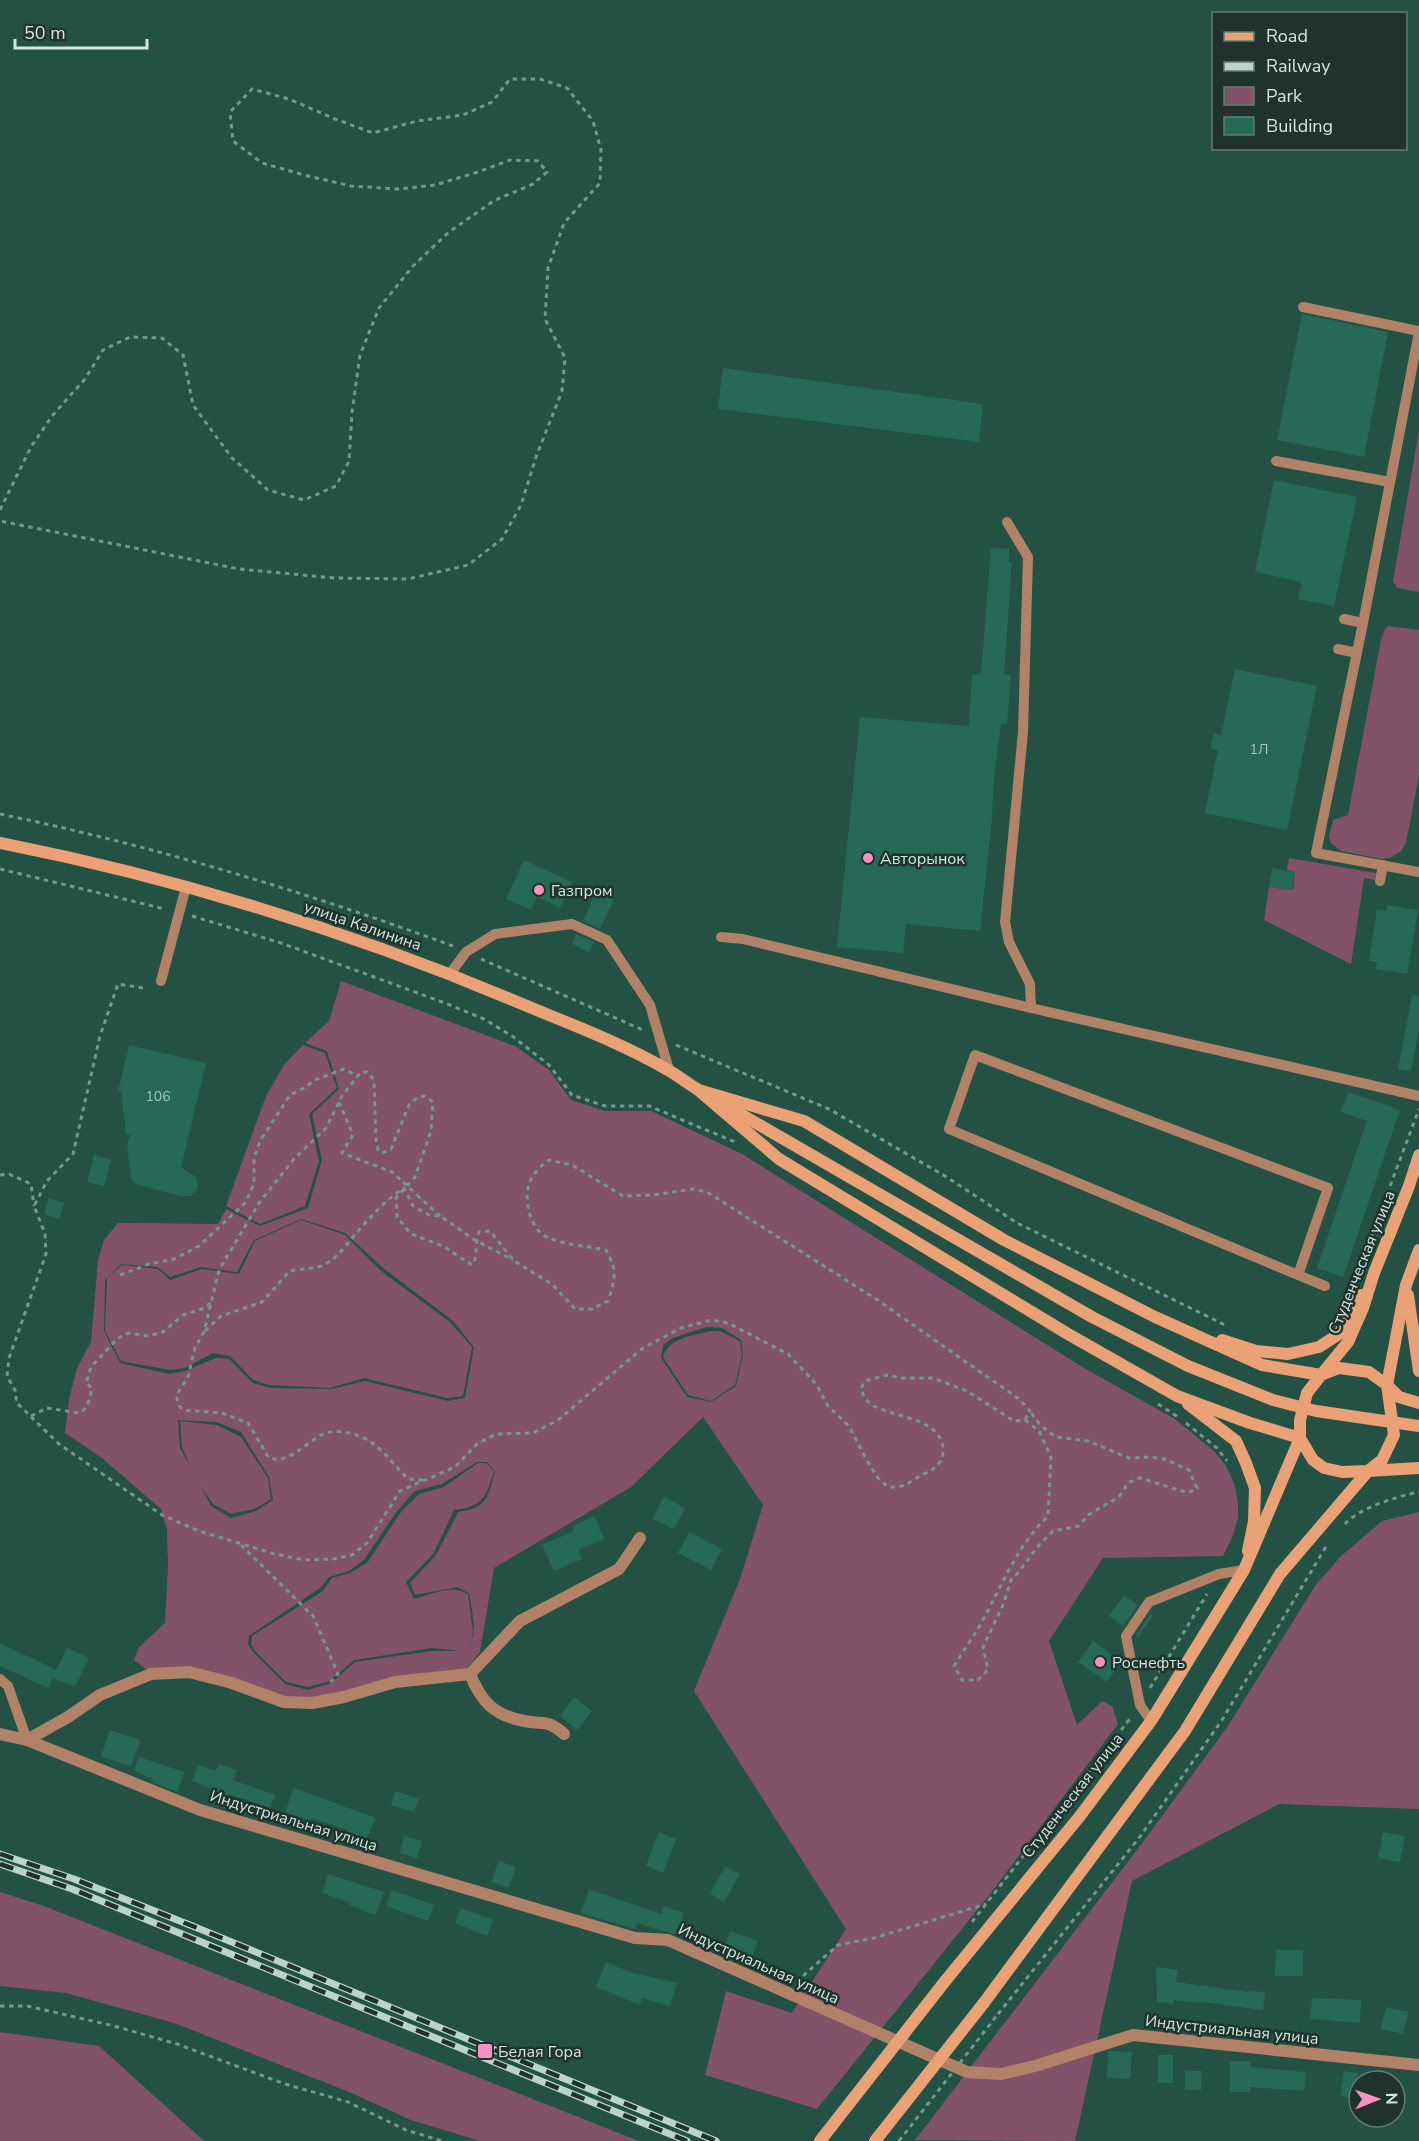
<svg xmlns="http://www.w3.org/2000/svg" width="1419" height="2141" viewBox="0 0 1419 2141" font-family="'Nunito Sans',sans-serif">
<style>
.green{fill:#825268;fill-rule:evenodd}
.building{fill:#256956}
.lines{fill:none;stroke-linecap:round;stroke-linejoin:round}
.path{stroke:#74988d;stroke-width:3;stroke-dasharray:4.5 4.5;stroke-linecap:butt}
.service{stroke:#b18267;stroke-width:10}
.minor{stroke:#b18267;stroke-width:12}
.tertiary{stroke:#b18267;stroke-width:12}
.secondary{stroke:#eaa176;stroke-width:12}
.rail-casing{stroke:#bad4cb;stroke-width:7}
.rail{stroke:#1f332c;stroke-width:4.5;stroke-dasharray:14;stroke-linecap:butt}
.path-bridge{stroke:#74988d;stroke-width:3;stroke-dasharray:4.5 4.5;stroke-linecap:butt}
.secondary-bridge{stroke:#eaa176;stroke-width:12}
.poi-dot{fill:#fc8fc2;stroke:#1f332c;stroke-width:2}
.labels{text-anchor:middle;stroke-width:5;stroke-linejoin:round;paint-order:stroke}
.number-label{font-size:14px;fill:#a4c8bc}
.poi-label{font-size:16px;fill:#cfe7de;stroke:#1f332c;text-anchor:start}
.street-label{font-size:16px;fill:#cfe7de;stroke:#1f332c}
</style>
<rect width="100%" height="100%" fill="#235244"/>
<g class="green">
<polygon points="1419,431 1419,592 1397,588 1393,581"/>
<polygon points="1388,626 1419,630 1419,775 1406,843 1401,851 1390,858 1381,859 1341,851 1331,843 1329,836 1333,820 1348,815 1381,640 1384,631"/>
<polygon points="1289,858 1376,873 1375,880 1364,878 1351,964 1264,920 1269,887 1293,890 1295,872 1287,870"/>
<path d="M341,981L515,1046L549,1070L571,1100L605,1111H651L742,1154L1084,1368L1175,1419L1215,1452L1226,1466L1234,1483L1238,1502V1518L1233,1535L1223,1556L1103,1558L1049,1641L1077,1725L1102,1701L1112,1706L1118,1724L990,1894L817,2109L705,2075L726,1991L792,2013L846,1929L694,1691L740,1579L763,1505L703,1417L631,1487L494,1568L480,1652L465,1671L344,1695L284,1700L189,1666L147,1670L134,1660L139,1647L165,1623L168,1566L167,1529L161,1509L102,1458L65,1433L69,1399L77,1368L91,1342L98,1260L104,1240L118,1223L218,1224L226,1209L260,1226L308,1208L322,1160L312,1114L339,1089L327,1051L305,1043L329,1021ZM301,1219L345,1233L383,1268L452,1320L474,1347L465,1398L448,1401L365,1381L332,1389L270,1388L253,1383L229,1359L216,1358L185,1371L169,1374L120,1363L104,1331L105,1280L121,1264L157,1267L170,1277L201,1267L237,1272L254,1240ZM707,1327L722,1328L741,1340L743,1355L736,1386L711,1402L687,1397L661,1358L663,1345L673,1338ZM178,1420L216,1422L241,1432L269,1477L273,1500L256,1511L231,1518L211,1506L201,1486L213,1504L231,1514L254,1509L271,1499L268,1478L241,1437L217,1425L180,1421L182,1447L190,1466L180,1448ZM477,1462H487L495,1471C488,1497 488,1508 458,1512L436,1555L410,1583L415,1595L457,1587L469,1593C472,1614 480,1635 465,1651L471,1643L473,1632L468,1594C450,1584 433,1594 414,1599L406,1582L434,1553L454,1510C483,1507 486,1497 494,1471L486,1463H478L444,1487L419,1494L401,1512L367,1563L350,1573L332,1578L323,1591L252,1636L251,1644L255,1651L286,1682L308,1687L330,1681L354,1660L432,1648L461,1651H432L355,1662L331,1683L308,1690L285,1684L253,1652L248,1644L249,1636L320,1588L329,1577L349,1571L364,1560L397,1511L415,1491L442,1484Z"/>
<polygon points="303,1045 325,1053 337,1088 309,1114 319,1161 305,1206 260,1224 226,1206 266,1096 284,1065"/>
<polygon points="301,1220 345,1235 381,1271 450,1322 472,1347 463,1396 447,1398 364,1378 330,1388 269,1385 253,1380 230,1356 213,1353 185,1368 170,1370 121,1361 105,1331 107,1278 122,1265 158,1269 170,1280 202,1269 239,1274 255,1241"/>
<path d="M710,1331H720L740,1341L742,1355L735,1385L711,1401L688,1395L663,1357C671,1336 690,1337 710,1331Z"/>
<polygon points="1419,1512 1419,1809 1279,1804 1132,1881 1075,2141 915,2140 1143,1842 1228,1726 1315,1586 1340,1557 1382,1521"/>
<polygon points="0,1892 44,1906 639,2141 480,2141 411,2120 347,2091 174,2023 66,1993 0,1986"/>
<polygon points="0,2032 99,2046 204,2141 0,2141"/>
</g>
<g class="building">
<polygon points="1302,314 1388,332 1364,457 1277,440"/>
<polygon points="723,368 983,404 979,442 718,409"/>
<polygon points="1274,480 1357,497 1334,606 1298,599 1302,582 1255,572"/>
<polygon points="991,548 1009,549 1009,562 1012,562 1004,675 1011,675 1007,724 1001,724 994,776 992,818 980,931 906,924 903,953 837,947 860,717 969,726 972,674 981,674"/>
<polygon points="1235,669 1317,686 1287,830 1205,813 1218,750 1210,748 1214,733 1221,735"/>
<polygon points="524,860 572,882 560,908 537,897 531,910 506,899"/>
<polygon points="1272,868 1295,872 1292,890 1269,887"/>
<polygon points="596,891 614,899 600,929 583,921"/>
<polygon points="1387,905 1418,910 1407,974 1376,969 1377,962 1369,961 1377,909 1386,911"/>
<polygon points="576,934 594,942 589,952 572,944"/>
<polygon points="1412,995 1419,996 1419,1031 1411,1071 1398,1069"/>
<polygon points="129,1045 206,1063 181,1167 196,1177 198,1188 191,1196 180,1196 136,1184 131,1179 127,1146 130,1135 126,1134 121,1091 118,1091"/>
<polygon points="1348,1092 1400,1110 1343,1277 1317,1268 1367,1121 1341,1112"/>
<polygon points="94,1155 111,1160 104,1186 87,1182"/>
<polygon points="49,1198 64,1203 59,1219 44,1214"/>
<polygon points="664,1497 685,1508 674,1529 653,1519"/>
<polygon points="594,1516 604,1539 578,1550 582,1559 554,1571 542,1545 574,1531 572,1526"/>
<polygon points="689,1532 722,1549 711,1570 678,1553"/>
<polygon points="1124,1595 1138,1605 1123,1626 1109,1616"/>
<polygon points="1150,1614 1153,1616 1138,1637 1136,1635"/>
<polygon points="1093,1641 1121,1661 1107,1682 1078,1662"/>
<polygon points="0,1643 56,1670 67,1648 89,1658 75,1687 52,1678 48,1688 0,1666"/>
<polygon points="574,1697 592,1711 578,1730 560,1716"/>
<polygon points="110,1730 140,1740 131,1767 101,1756"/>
<polygon points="139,1757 184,1772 178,1792 152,1782 153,1779 134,1771"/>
<polygon points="218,1764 237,1770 233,1780 275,1795 270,1808 229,1794 228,1796 210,1789 210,1788 192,1781 198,1765 216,1771"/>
<polygon points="294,1788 376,1818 366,1840 347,1832 348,1830 312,1818 310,1821 285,1812"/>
<polygon points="395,1791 419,1799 414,1812 391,1805"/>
<polygon points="659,1832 676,1839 663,1873 646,1866"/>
<polygon points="1383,1832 1405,1836 1400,1862 1378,1858"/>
<polygon points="404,1836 422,1841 417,1858 400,1853"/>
<polygon points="499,1861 516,1867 509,1888 491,1882"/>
<polygon points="725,1866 740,1874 724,1902 710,1894"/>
<polygon points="328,1874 384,1892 375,1915 350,1905 351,1903 322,1893"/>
<polygon points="589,1889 661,1914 664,1906 684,1913 677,1935 637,1923 635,1929 581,1913"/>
<polygon points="392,1890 434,1905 428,1921 386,1906"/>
<polygon points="461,1908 493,1920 487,1936 455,1923"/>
<polygon points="730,1931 758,1941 751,1960 723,1951"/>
<polygon points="1276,1950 1303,1950 1303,1976 1275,1976"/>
<polygon points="606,1962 630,1972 677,1983 670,2006 642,1998 640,2005 596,1987"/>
<polygon points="1156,1967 1178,1970 1176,1982 1248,1992 1248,1991 1265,1992 1263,2010 1202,2002 1201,2003 1174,2000 1173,2004 1157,2002"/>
<polygon points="1312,1998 1361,2000 1360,2023 1310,2019"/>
<polygon points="1386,2007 1408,2012 1403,2034 1381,2029"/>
<polygon points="1108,2051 1132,2052 1130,2079 1107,2078"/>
<rect x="1158" y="2055" width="15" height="28"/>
<polygon points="1230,2061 1250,2061 1250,2067 1306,2072 1304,2091 1250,2087 1250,2092 1230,2092"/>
<polygon points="1185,2071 1202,2071 1201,2090 1185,2090"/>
<polygon points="1344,2071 1358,2073 1357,2099 1340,2096"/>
</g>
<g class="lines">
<g class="path">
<polyline points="0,510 31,447 52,416 85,379 103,350 130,337 162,338 183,355 193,405 232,458 268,490 304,500 336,486 349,461 352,412 360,355 379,308 413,266 449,232 495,200 533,184 547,172 538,161 510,160 478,172 435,185 398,189 351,186 304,175 262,163 233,141 230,112 252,89 289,99 335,119 373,133 417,121 463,115 492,102 510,79 540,79 567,88 593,121 601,150 600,183 564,223 548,268 545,319 565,358 562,391 536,457 521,505 502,539 468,565 408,579 334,578 239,569 0,521"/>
<path d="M0,814C154,846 306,892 453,946"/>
<polyline points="0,869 165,909"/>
<polyline points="192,916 281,943 445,1003 484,1019 512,1036 549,1065 572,1095 605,1106 649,1106 735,1142"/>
<polyline points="481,959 643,1030"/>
<path d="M143,988L118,984L100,1036L73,1154L47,1181L34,1206L45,1234L46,1254L9,1358L7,1376L16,1392V1402L59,1444L162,1515L199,1531L275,1554L304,1560L333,1559L352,1555L367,1543L400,1491L455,1467L477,1444L496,1434L533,1433L558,1420L643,1348L681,1328L712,1320L728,1323L788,1354L817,1385L828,1406L849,1426L866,1459L878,1478L888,1487C906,1488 907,1483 922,1475C932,1470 942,1465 943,1453C945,1418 895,1418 874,1406C866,1401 863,1396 861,1388L865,1381L887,1375L901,1378H933L967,1391L1014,1421L1025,1420L1030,1411L1019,1399L876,1299L707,1192L693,1189L653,1195L623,1196L572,1165L549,1160C541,1166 532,1174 529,1184C524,1200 530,1230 547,1237C564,1245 587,1246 606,1250C618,1271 615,1279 608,1301L592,1309H575L552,1284L514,1261L490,1231L479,1232C474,1243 479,1256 472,1265L443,1246L411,1234L397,1217L396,1198L415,1177L431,1131L433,1102L424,1096L414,1100L409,1105L391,1149L382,1153L378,1150L376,1140L374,1080L367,1072H361L342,1096L326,1128L294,1159L259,1203L219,1270L204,1332L195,1348L188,1377L176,1396L180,1407L184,1410L222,1413L248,1423L269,1458C289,1465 306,1442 323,1434C337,1428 360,1434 372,1443C385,1452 396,1467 408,1479L424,1480"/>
<polyline points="676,1045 829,1109 945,1176 1017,1223 1225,1325"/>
<polyline points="339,1102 353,1135 342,1153 392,1172 403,1182"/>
<polyline points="0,1175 9,1174 31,1184 34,1206"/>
<polyline points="417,1195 440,1216"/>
<polyline points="1368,1245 1419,1109"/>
<polyline points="120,1275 149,1264 174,1259 199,1246 246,1202 254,1183 254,1158 260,1141 290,1095 304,1088 315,1080 344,1069 357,1076"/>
<path d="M205,1331L221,1316L262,1302L290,1271C299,1269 309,1269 318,1267C337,1261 347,1243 359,1230C373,1214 387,1199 404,1188L413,1206L429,1215L440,1216L475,1240L513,1260"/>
<polyline points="1158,1404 1178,1417"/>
<path d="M31,1416L47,1408L80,1413C89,1406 90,1399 92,1388L86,1383L91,1367L118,1338L129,1333L148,1336L163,1332L183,1315L202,1309L212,1302"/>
<path d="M1025,1420L1039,1431L1051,1457L1048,1516C1016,1547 1001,1588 979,1627C971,1640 962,1653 954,1666L962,1680H978L988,1670L983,1647L1003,1605L1011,1580L1017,1574L1039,1545L1053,1531L1079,1526L1088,1515L1119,1497L1128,1483L1140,1478L1188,1493L1197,1488L1189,1470L1164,1459L1151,1457L1129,1458L1088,1441L1056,1437L1040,1425L1030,1411"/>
<polyline points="1186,1423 1217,1448 1227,1461"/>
<path d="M1345,1524C1359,1508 1398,1496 1419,1492"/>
<polyline points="241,1545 313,1616 338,1674 328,1685"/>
<polyline points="1150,1688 1207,1594"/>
<polyline points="972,1922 1132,1716"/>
<polyline points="799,1984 805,1974 838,1945 874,1938 986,1904"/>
<polyline points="0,2006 27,2006 114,2026 177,2044 285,2084 348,2102 406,2130 442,2141"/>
<polyline points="998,2014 1139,1838 1222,1720 1327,1545"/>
</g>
<g class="service">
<polyline points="1303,307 1419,331"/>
<polyline points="1419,332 1363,623 1316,853 1419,872"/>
<polyline points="1276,461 1390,482"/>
<polyline points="1007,522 1028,557 1023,732 1005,922 1009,942 1030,984 1031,1008"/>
<polyline points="1344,619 1363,623"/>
<polyline points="1338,649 1357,653"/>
<polyline points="1380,881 1383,865"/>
<polyline points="721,937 743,939 1031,1008 1419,1096"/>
<polyline points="450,974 466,952 495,934 572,924 607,940 650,1005 669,1070"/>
<polyline points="161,981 186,887"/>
<polyline points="1298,1275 1328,1188 975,1055 949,1129 1298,1275 1325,1286"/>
<polyline points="0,1679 8,1686 27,1740"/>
<polyline points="1151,1721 1140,1705 1126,1636 1149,1602 1219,1574 1244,1570"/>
</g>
<g class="minor">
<path d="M564,1734C547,1719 544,1725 524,1721C493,1715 481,1701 470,1674L520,1621L619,1569L640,1538"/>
<polyline points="27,1740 68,1717 100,1695 151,1674 189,1672 232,1683 284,1702 312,1703 344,1697 395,1682 470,1674"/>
</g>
<polyline class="tertiary" points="0,1734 27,1740 200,1810 635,1938 668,1940 967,2072 1001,2074 1035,2066 1133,2035 1419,2065"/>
<g class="secondary">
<path d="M0,843C177,878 349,931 515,1001C567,1023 620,1042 668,1070C680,1077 691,1086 702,1092"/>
<polyline points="697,1089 779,1159 1068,1334 1177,1396 1250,1423 1300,1438 1244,1570 1151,1721 1080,1816 946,1980"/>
<polyline points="702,1091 804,1121 1004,1240 1155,1317 1262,1365 1321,1375 1348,1342 1363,1308 1374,1273 1409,1186 1419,1155"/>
<polyline points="723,1104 1092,1317 1188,1366"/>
<polyline points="1419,1250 1406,1285 1387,1385 1399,1397 1419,1403"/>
<polyline points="1408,1295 1419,1371"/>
<polyline points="1222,1340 1256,1351 1288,1354 1319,1347 1339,1334 1361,1295"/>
<polygon points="1339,1368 1369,1372 1387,1385 1394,1435 1382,1460 1368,1471 1342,1472 1324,1468 1313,1460 1300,1438 1300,1420 1307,1393 1321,1375"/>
<polyline points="1188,1404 1236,1441 1246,1463 1255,1488 1254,1521 1248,1551"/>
<polyline points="983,2004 1185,1731 1280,1574 1368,1471 1419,1468"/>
</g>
<defs>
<g id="rail">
<polyline points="0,1854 74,1879 195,1927 716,2141"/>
<polyline points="0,1864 72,1889 687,2141"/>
</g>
</defs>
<use href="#rail" class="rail-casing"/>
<use href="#rail" class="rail"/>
<g class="path-bridge">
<polyline points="403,1182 417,1195"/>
<polyline points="899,2141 998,2014"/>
</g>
<g class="secondary-bridge">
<polyline points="1188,1366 1273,1400 1316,1411 1419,1426"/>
<polyline points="820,2141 946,1980"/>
<polyline points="875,2141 983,2004"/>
</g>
</g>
<g class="poi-dot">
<circle cx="868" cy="858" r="6"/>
<circle cx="539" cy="890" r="6"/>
<circle cx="1100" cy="1662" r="6"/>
<rect x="477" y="2043" width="16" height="16" rx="3"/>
</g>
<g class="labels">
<g class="number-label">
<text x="1259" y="754">1Л</text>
<text x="158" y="1101">106</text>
</g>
<g class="poi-label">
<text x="880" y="864">Авторынок</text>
<text x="551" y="896">Газпром</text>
<text x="1112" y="1668">Роснефть</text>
<text x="498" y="2057">Белая Гора</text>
</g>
<g class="street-label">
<text transform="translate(363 925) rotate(19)" y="6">улица Калинина</text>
<text transform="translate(1361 1262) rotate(-68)" y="6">Студенческая улица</text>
<text transform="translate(1072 1795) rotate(-52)" y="6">Студенческая улица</text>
<text transform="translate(294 1820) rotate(17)" y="6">Индустриальная улица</text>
<text transform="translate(759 1963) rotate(24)" y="6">Индустриальная улица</text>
<text transform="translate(1232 2029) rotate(6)" y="6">Индустриальная улица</text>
</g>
</g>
<rect x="1212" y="12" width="195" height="138" fill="#1f332c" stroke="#657b73" stroke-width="1.5"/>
<rect x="1224" y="32" width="30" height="9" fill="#eaa176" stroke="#657b73" stroke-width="1.5"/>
<text x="1266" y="42" font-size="18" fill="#cfe7de">Road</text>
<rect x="1224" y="62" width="30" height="9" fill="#bad4cb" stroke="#657b73" stroke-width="1.5"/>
<text x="1266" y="72" font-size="18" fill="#cfe7de">Railway</text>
<rect x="1224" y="87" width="30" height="18" fill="#825268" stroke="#657b73" stroke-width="1.5"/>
<text x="1266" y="102" font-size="18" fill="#cfe7de">Park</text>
<rect x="1224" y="117" width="30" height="18" fill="#256956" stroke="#657b73" stroke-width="1.5"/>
<text x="1266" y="132" font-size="18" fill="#cfe7de">Building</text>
<g transform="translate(1377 2099) rotate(89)"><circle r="28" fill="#1f332c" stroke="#657b73" stroke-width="1.5"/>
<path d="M0-4.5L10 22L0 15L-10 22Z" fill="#fc8fc2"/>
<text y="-9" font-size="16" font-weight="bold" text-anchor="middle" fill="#cfe7de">N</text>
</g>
<path d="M15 39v9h132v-9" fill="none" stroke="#cfe7de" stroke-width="3"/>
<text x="24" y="39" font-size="18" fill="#cfe7de" stroke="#1f332c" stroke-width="4.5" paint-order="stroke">50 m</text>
</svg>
